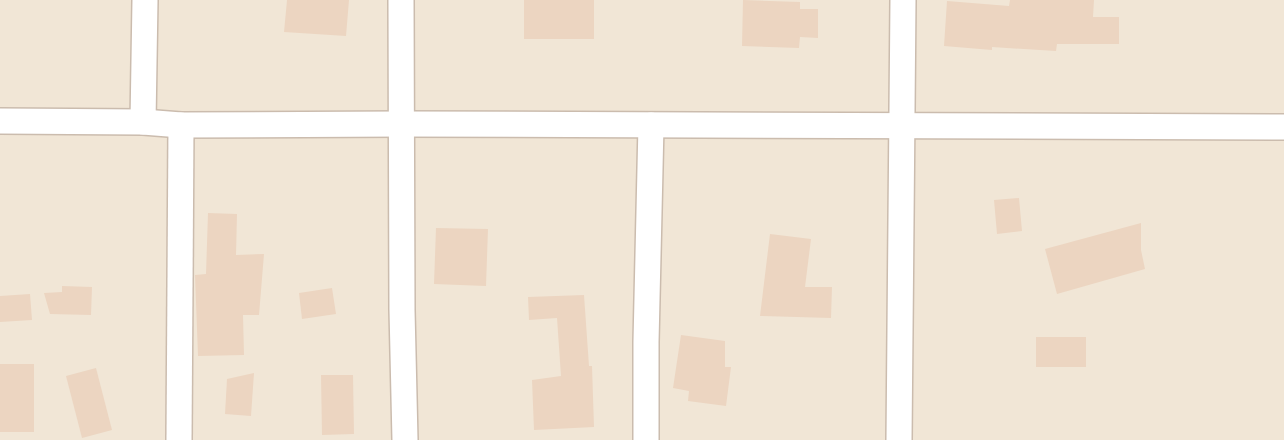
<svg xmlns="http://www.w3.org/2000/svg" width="1284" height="440" viewBox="0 0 1284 440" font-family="'Exo 2',sans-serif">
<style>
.residential{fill:#f1e6d6}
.building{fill:#ecd5c1}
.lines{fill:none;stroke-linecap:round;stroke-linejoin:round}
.minor-casing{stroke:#cbbcae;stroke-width:28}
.minor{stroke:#fff;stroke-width:25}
</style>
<rect width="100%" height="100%" fill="#faf4e7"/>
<rect class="residential" x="0" y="0" width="1284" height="440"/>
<g class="building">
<polygon points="287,0 349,0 346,36 284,32"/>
<rect x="524" y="0" width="70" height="39"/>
<polygon points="743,0 800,2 800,9 818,9 818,38 800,37 799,48 742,46"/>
<polygon points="1010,0 1094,0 1093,17 1119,17 1119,44 1057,44 1056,51 992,47 992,50 944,46 947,1 1009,6"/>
<polygon points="1019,198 1022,231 997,234 994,200"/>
<polygon points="208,213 237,214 236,255 264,254 259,315 243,315 244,355 198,356 195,275 206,274"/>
<polygon points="1141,223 1141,250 1145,269 1057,294 1045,249"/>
<polygon points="436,228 488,229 486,286 434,284"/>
<polygon points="770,234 811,239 805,287 832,287 831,318 760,316"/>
<polygon points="62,286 92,287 91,315 50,314 44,293 62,292"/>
<polygon points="332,288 336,314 302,319 299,293"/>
<polygon points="30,294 32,320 0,322 0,296"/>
<polygon points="584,295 589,366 592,366 594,427 534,430 532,380 561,376 557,318 529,320 528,297"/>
<polygon points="681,335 725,341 725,367 731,367 726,406 688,401 689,391 673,388"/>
<rect x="1036" y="337" width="50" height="30"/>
<rect x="0" y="364" width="34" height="68"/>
<polygon points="96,368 112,430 82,438 66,376"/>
<polygon points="254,373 251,416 225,414 227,379"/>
<polygon points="321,375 353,375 354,434 322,435"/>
</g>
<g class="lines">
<defs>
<g id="minor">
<polyline points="401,0 402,310 405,440"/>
<polyline points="0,121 143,122 181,125 402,124 1284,127"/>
<polyline points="143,122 145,0"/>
<polyline points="179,440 181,125"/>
<polyline points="646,440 646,342 651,125"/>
<polyline points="899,440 903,0"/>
</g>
</defs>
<use href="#minor" class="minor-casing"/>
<use href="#minor" class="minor"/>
</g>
</svg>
